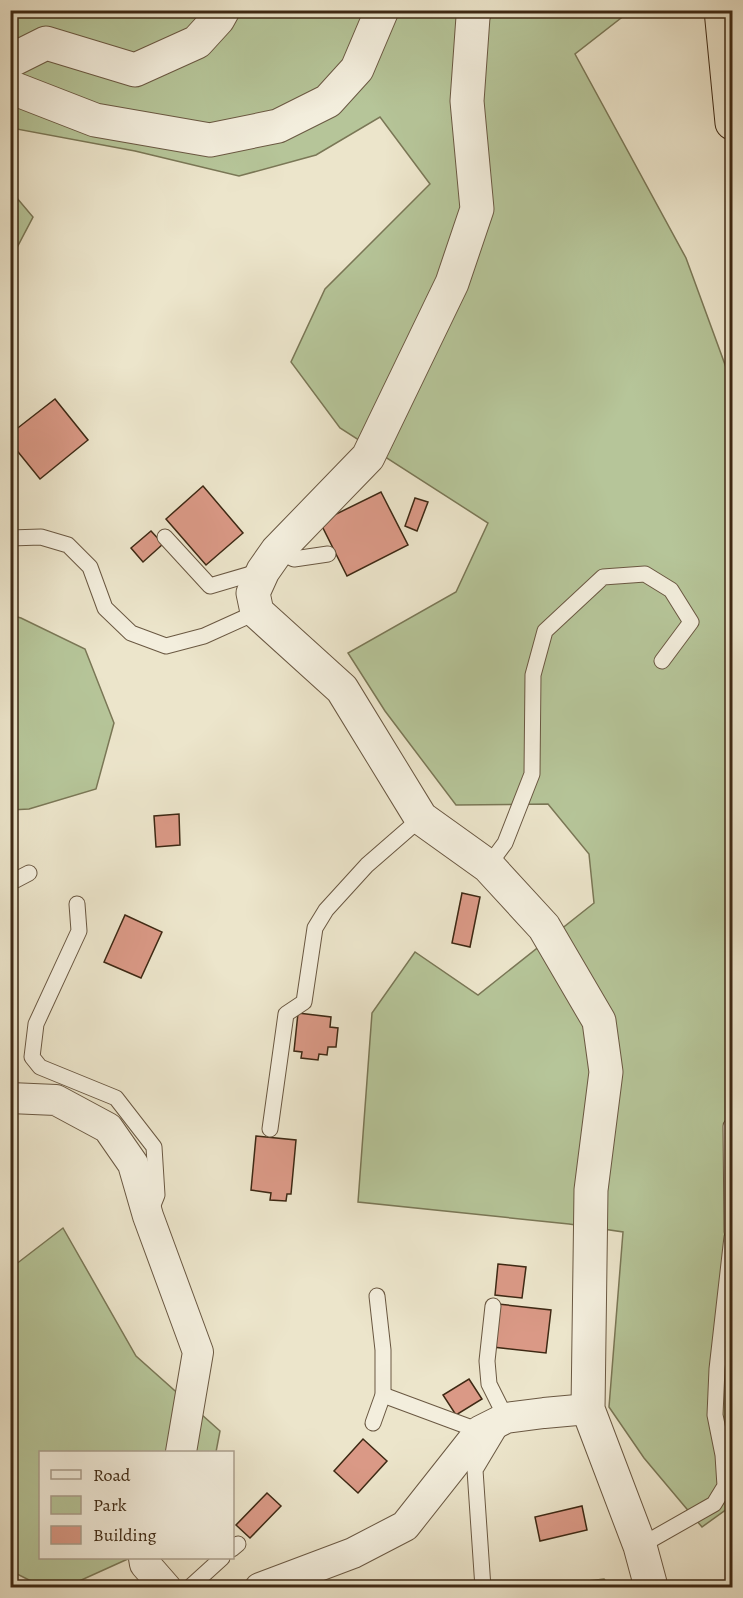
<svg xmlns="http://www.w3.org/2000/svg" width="743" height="1598" viewBox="0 0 743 1598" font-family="Alegreya,serif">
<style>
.green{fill:#b6c599;stroke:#7a7756;stroke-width:1.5}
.building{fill:#da9986;stroke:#3e2914;stroke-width:1.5}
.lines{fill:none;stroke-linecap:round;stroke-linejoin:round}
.service-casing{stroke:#6a5842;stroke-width:17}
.minor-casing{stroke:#6a5842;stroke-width:32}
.tertiary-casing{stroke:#6a5842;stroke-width:35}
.trunk-casing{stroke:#3e2914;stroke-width:35}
.service{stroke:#f3eedd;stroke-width:15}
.minor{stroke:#f3eedd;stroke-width:30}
.tertiary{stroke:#f3eedd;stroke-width:33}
.trunk{stroke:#ece5cb;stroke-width:33}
</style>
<rect width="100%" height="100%" fill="#ece5cb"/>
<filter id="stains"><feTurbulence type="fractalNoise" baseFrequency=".00333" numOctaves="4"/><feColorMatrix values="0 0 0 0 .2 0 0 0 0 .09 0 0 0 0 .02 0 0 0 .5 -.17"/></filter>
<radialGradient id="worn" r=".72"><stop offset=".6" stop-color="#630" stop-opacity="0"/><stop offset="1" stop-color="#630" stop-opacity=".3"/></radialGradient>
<g class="green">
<polygon points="10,11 630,11 575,54 686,258 731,381 732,443 732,1471 731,1506 702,1527 644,1458 609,1407 623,1232 569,1224 358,1202 372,1013 415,952 478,995 594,903 589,854 548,804 456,805 385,711 348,653 456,592 488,523 340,428 291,362 325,289 430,184 380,117 316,155 239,176 135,151 11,128"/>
<polygon points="11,191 33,217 11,259"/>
<polygon points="10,615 21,618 85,649 114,723 96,789 29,809 11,810"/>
<polygon points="63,1228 136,1356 220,1431 216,1452 40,1452 40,1558 130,1558 66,1587 43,1587 11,1571 11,1268"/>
<polygon points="604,1579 610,1587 539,1587"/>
</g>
<g class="building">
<polygon points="55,399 88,440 40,479 10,442 10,434"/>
<polygon points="203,486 243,533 206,565 166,519"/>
<polygon points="381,492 408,545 347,576 320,522"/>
<polygon points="415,498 428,502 417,531 405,526"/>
<polygon points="151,531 163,544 143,562 131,548"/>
<polygon points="179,814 180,845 156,847 154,816"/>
<polygon points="462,893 480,897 470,947 452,943"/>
<polygon points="125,915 162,932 141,978 104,962"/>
<polygon points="298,1013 331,1017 330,1027 338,1028 336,1047 328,1047 327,1055 319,1054 318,1060 301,1058 302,1052 294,1051"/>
<polygon points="256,1136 296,1140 291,1194 287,1194 286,1201 270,1200 271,1193 251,1190"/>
<polygon points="498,1264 526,1267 522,1298 495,1295"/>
<polygon points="498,1304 551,1310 546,1353 493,1347"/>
<polygon points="469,1379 482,1399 456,1415 443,1395"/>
<polygon points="363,1439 387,1461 358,1493 334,1471"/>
<polygon points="267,1493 281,1506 250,1538 236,1525"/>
<polygon points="582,1506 587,1530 540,1541 535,1517"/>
</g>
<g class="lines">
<defs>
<g id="service">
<polyline points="165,537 210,586 261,571"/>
<polyline points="10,538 41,537 68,545 90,567 105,608 131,633 166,646 204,636 257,612"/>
<polyline points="277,551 294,559 328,554"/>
<polyline points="488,866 505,843 532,774 533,675 545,631 603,577 645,574 671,590 691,622 662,661"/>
<polyline points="10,883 29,873"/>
<polyline points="77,904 79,931 36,1024 32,1057 40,1067 116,1098 154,1147 157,1195 151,1210"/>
<polyline points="731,1126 732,1232"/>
<polyline points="270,1129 286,1014 304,1002 315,928 326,910 367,865 421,818"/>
<polyline points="383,1395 480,1431"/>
<polyline points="373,1423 383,1395 383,1350 377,1296"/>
<polyline points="640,1546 714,1504 725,1486 723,1455 715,1415 717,1369 732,1237"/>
<polyline points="232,1549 238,1544"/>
<polyline points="189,1588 222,1558"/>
<polyline points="483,1588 475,1470 506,1418 489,1384 487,1361 493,1306"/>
</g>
<g id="minor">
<polyline points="10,1098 56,1100 108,1128 133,1164 148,1216 198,1352 181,1452"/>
<polyline points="144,1558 145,1564 166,1588"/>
<polyline points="260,1588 353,1553 405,1526 480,1431 506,1418 544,1413 588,1409"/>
</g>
<g id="tertiary">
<polyline points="475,10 473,17 467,101 477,209 452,283 368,457 277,551 263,571 253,593 257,612 342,689 421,818 488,866 544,927 599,1021 606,1072 591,1190 588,1409 640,1546 650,1583 650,1588"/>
<polyline points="10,61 46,43 135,70 197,42 218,19 223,10"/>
<polyline points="10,87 95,120 210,140 278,126 328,101 357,69 382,10"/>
</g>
<polyline id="trunk" points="721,10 732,123"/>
</defs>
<use href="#service" class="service-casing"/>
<use href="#minor" class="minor-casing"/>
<use href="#tertiary" class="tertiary-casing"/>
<use href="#trunk" class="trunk-casing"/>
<use href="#service" class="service"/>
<use href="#minor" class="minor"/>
<use href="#tertiary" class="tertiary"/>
<use href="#trunk" class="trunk"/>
</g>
<rect width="743" height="1598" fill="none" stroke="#ece5cb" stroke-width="36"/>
<rect x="12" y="12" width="719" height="1574" fill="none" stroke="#3e2914" stroke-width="3"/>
<rect x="18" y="18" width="707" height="1562" fill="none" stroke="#3e2914" stroke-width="1.5"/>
<rect x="39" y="1451" width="195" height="108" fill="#f3eedd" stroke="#ab9f8d" stroke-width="1.5"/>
<rect x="51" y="1470" width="30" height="9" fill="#f3eedd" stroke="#ab9f8d" stroke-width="1.5"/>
<text x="93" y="1481" font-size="18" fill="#3e2914">Road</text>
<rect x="51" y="1496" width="30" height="18" fill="#b6c599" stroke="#ab9f8d" stroke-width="1.5"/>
<text x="93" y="1511" font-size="18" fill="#3e2914">Park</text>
<rect x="51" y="1526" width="30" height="18" fill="#da9986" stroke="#ab9f8d" stroke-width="1.5"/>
<text x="93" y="1541" font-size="18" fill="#3e2914">Building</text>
<rect width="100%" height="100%" filter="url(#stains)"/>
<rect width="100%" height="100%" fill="url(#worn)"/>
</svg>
